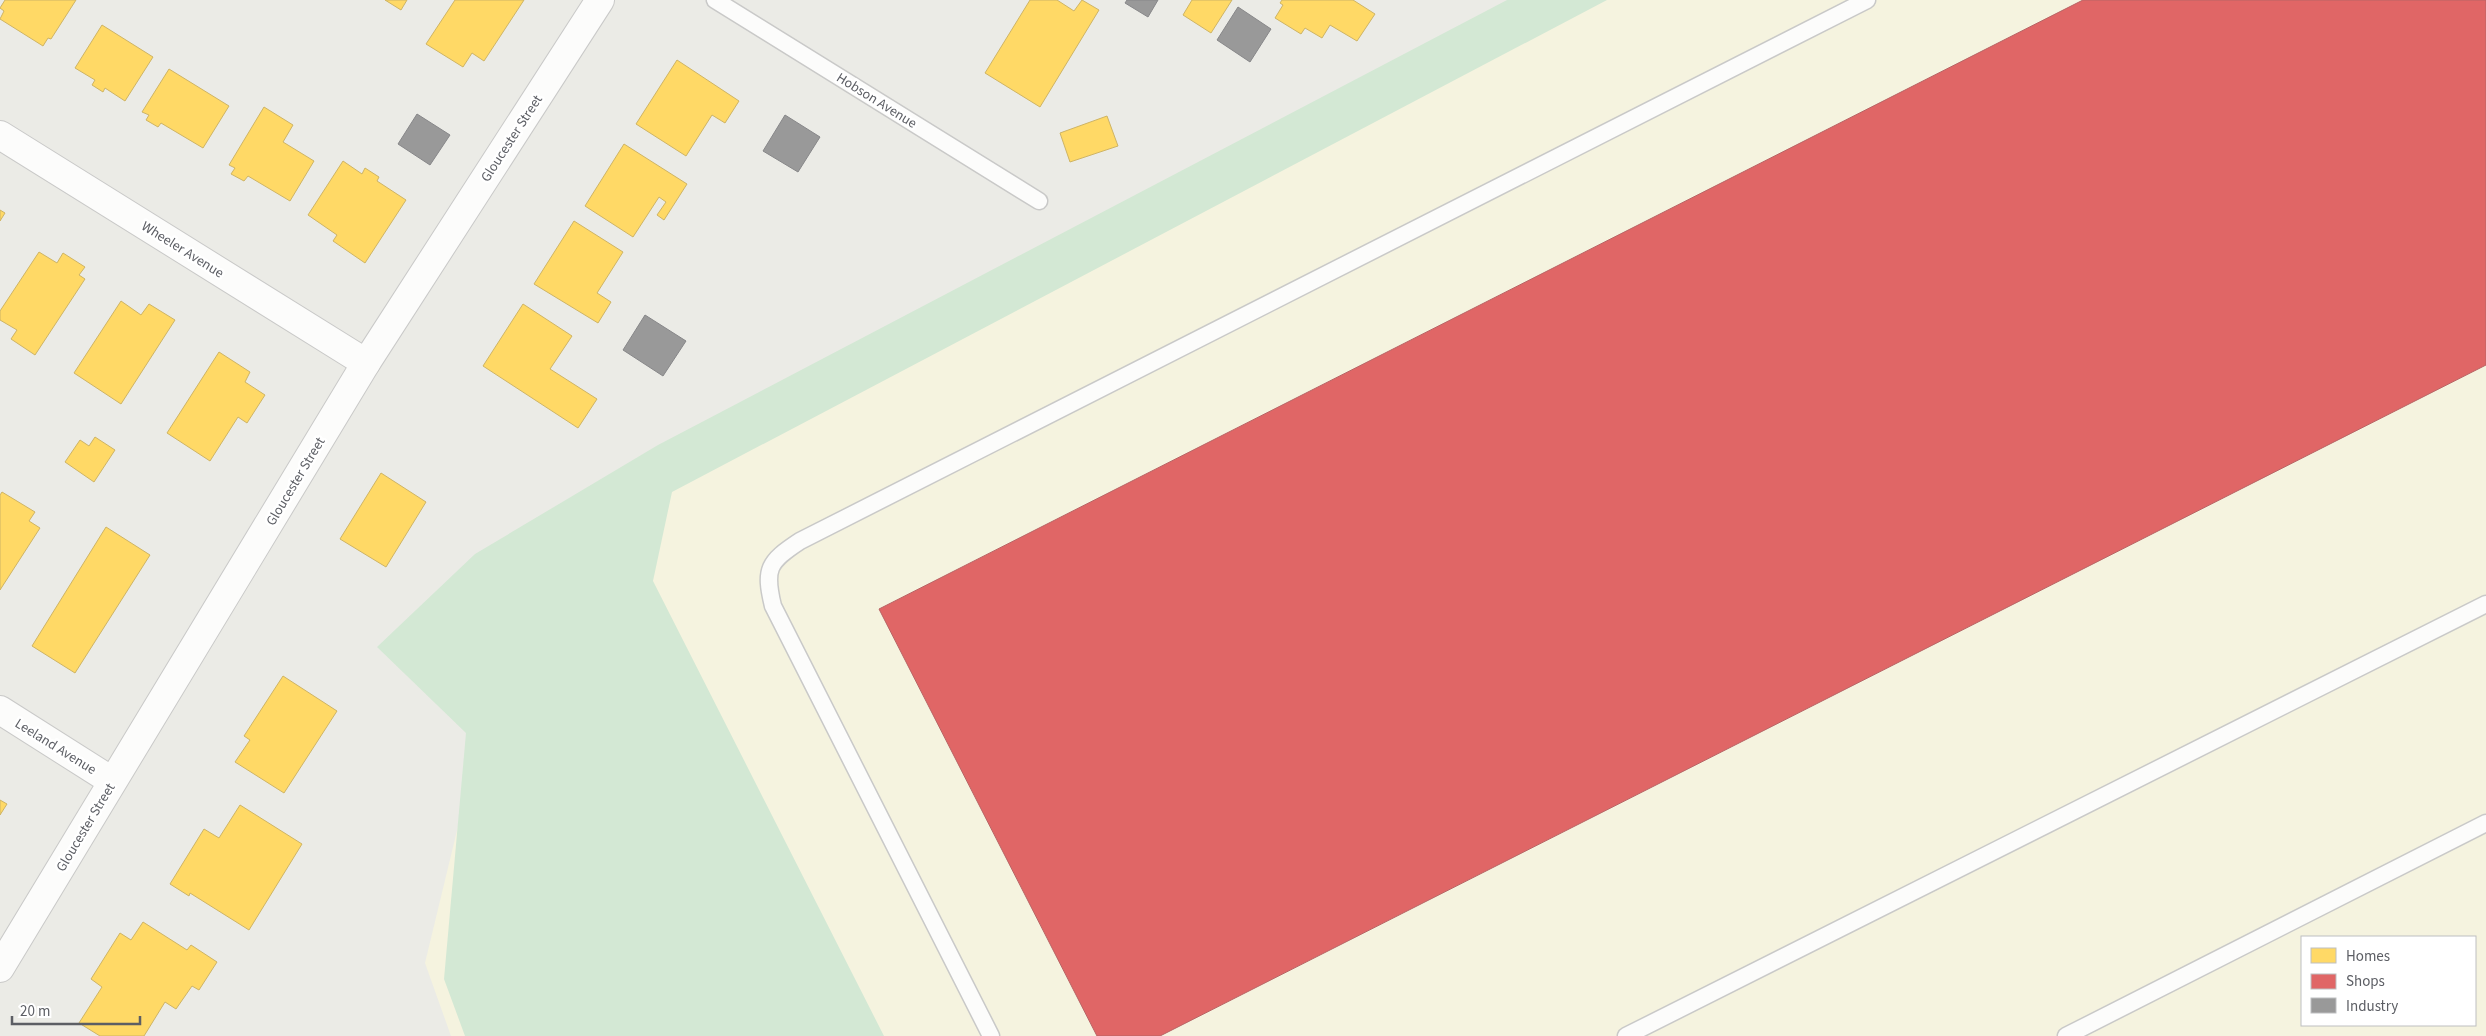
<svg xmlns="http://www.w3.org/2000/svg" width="2486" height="1036" viewBox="0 0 2486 1036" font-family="'Source Sans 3',sans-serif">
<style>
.commercial{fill:#f5f3df;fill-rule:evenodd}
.green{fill:#d3e8d4}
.homes{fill:#ffd966;stroke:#ceb465}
.shops{fill:#e06666;stroke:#b86465}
.industry{fill:#999;stroke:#878789}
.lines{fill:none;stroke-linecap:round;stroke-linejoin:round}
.service-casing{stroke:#c9c9c8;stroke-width:19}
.minor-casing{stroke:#c9c9c8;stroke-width:30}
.service{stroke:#fcfcfb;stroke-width:16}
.minor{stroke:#fcfcfb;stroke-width:28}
.labels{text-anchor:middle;stroke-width:5;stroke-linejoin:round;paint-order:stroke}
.street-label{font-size:14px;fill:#5c5e64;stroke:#fff}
</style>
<rect width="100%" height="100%" fill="#ebebe6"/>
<path class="commercial" d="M1536,0H2486V1036H451L425,963L526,545ZM2302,937H2475V1025H2302Z"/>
<polygon class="green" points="1507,0 1607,0 672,492 653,581 884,1036 465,1036 444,979 466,733 377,647 475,554 658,445"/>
<g class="homes">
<polygon points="5,0 76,0 51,39 48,38 43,46 0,19 4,11 0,8"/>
<polygon points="385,0 407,0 401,10"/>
<polygon points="455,0 524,0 484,61 472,53 463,67 426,44"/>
<polygon points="1030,0 1057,0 1074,11 1082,0 1099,10 1040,107 985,73"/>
<polygon points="1192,0 1232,0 1211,33 1183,15"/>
<polygon points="1282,0 1353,0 1375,14 1357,41 1330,25 1322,38 1305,28 1301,34 1275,18 1283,5 1280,3"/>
<polygon points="102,25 153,57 125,101 105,88 103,92 92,85 95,80 75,68"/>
<polygon points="677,60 739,101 725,123 712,115 686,156 636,124"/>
<polygon points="169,69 229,106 203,148 161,123 158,127 146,120 149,115 142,112"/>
<polygon points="264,107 293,125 283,142 314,161 290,201 248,176 244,181 231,174 235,168 229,165"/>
<polygon points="1107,116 1118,146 1070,162 1060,133"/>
<polygon points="624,144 687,184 664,220 657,215 666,202 659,197 633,237 585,206"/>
<polygon points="343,161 362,174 365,168 379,177 377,181 406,200 365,263 333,241 337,235 308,215"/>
<polygon points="0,210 5,213 0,221"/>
<polygon points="574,221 623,252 597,293 611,302 598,323 534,284"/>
<polygon points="39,252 57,263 63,253 85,267 79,275 85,279 35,355 11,339 17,330 0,320 0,311"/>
<polygon points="121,301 141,315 149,304 175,320 121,404 74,373"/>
<polygon points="523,304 572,336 550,369 597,399 578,428 483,366"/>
<polygon points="219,352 250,372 245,382 265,395 247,423 238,417 210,461 167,433"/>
<polygon points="95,437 115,450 94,482 65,462 80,440 89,446"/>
<polygon points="381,473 426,502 386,567 340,539"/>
<polygon points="2,492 35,512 29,521 40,528 0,590 0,495"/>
<polygon points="106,527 150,555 75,673 32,646"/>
<polygon points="283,676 337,711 284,793 235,762 250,740 244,736"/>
<polygon points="0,800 7,804 0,815"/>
<polygon points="240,805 302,844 249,930 190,893 189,896 170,884 204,829 219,838"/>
<polygon points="143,922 187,950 191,945 217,962 199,990 192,986 176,1009 165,1002 144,1036 100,1036 79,1023 102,987 91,979 120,933 131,940"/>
</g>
<polygon class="shops" points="2083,0 2486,0 2486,365 1160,1036 1097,1036 879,609"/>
<g class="industry">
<polygon points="1127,0 1158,0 1148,17 1125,3"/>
<polygon points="1238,7 1271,29 1250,62 1217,40"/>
<polygon points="417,114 450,135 430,165 398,144"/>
<polygon points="785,115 820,137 798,172 763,151"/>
<polygon points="645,315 686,341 663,376 623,350"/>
</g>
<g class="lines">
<defs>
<g id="service">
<polyline points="715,0 1039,201"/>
<path d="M991,1036L773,606C764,569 768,562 800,541L1867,0"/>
<polyline points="1626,1036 2486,604"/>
<polyline points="2066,1036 2486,823"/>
</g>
<g id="minor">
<polyline points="0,135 366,363"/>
<polyline points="0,710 112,781"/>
<polyline points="0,968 366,363 600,0"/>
</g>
</defs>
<use href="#service" class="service-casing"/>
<use href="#minor" class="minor-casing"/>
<use href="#service" class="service"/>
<use href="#minor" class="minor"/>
</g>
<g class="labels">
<g class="street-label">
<text transform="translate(877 100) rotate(32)" y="5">Hobson Avenue</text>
<text transform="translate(511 138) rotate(-57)" y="5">Gloucester Street</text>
<text transform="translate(183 249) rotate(32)" y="5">Wheeler Avenue</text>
<text transform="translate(295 481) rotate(-59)" y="5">Gloucester Street</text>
<text transform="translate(56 746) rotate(32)" y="5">Leeland Avenue</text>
<text transform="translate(85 827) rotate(-59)" y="5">Gloucester Street</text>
</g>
</g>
<rect x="2301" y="936" width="175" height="90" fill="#ffffff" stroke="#bebfc1"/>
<rect x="2311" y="948" width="25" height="15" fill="#ffd966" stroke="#bebfc1"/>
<text x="2346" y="961" font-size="15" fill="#5c5e64">Homes</text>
<rect x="2311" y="974" width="25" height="15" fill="#e06666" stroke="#bebfc1"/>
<text x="2346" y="986" font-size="15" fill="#5c5e64">Shops</text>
<rect x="2311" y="998" width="25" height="15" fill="#999999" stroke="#bebfc1"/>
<text x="2346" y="1011" font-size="15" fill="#5c5e64">Industry</text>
<path d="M12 1016v8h128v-8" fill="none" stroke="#5c5e64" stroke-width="2.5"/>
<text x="20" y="1016" font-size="15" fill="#5c5e64" stroke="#ffffff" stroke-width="4" paint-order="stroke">20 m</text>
</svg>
